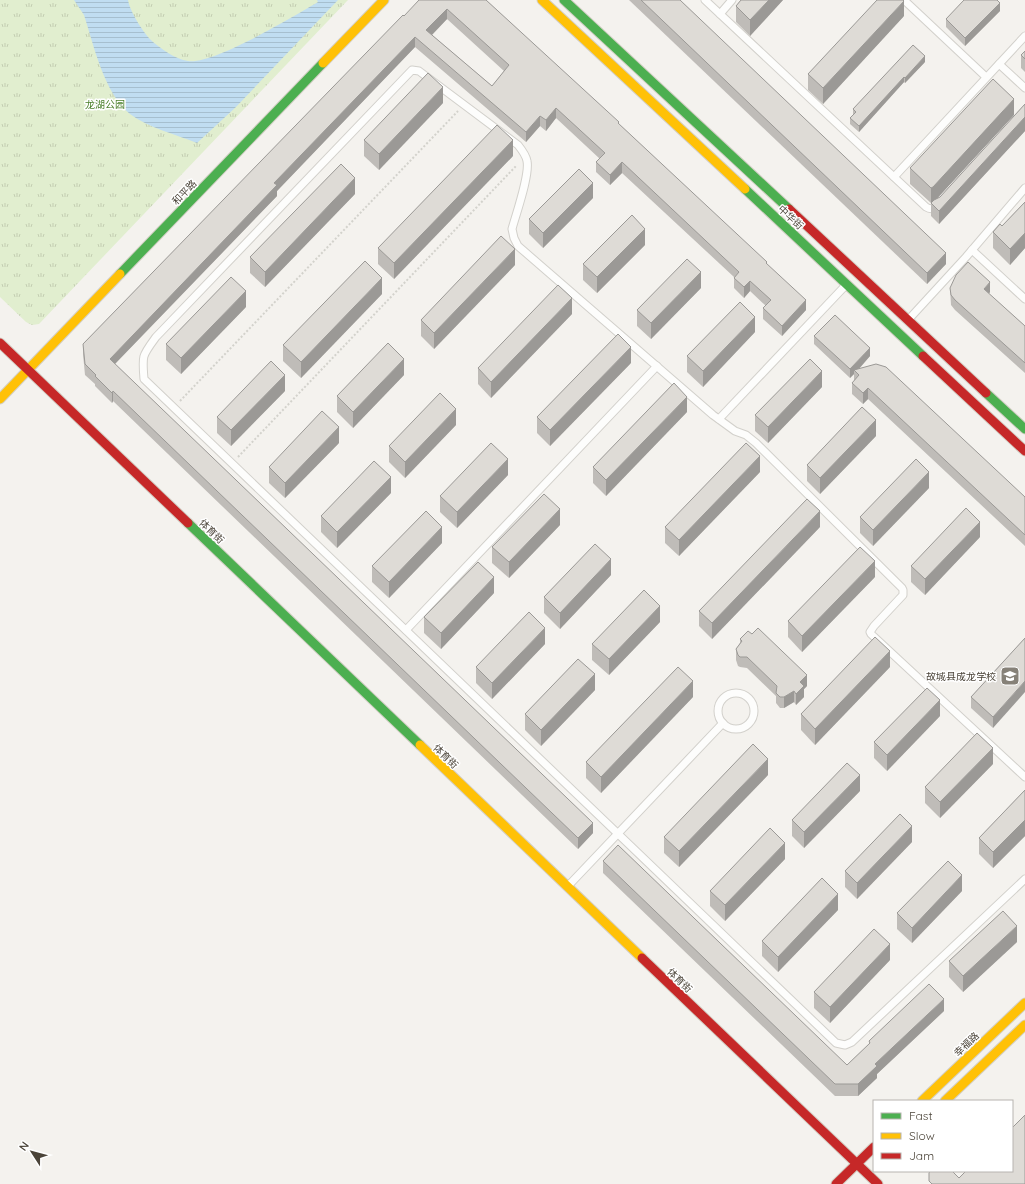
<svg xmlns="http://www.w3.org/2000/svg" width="1025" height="1184" viewBox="0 0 1025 1184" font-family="Quicksand,'Noto Sans SC',sans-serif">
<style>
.grass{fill:url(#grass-tufts)}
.water{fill:url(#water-rules)}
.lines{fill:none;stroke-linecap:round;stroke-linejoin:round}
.lane-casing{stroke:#d2d0cb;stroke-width:9}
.fast-casing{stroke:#d3cfc5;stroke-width:11}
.slow-casing{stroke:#d3cfc5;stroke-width:11}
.jam-casing{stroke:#d3cfc5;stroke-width:11}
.path{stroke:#d3d2cc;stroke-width:2;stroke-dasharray:2 2;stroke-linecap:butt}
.lane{stroke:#fdfdfc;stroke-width:7}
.fast{stroke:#4caf50;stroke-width:9}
.slow{stroke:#ffc107;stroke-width:9}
.jam{stroke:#c62828;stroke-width:9}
.wall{fill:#bfbcb8;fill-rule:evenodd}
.shaded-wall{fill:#9b9996}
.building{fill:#dedbd6;stroke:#9b9996;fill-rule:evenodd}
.labels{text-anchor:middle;stroke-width:3;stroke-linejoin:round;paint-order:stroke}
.park-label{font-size:10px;fill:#4a7f2a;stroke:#fff}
.street-label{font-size:10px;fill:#4b4439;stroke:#fff}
.poi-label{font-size:10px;fill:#4b4439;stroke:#fff;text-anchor:end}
</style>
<defs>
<pattern id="grass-tufts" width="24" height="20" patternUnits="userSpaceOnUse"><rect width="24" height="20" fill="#e1eecf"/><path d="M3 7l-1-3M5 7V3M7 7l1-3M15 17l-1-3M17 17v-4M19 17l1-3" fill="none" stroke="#c3cdb2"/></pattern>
<pattern id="water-rules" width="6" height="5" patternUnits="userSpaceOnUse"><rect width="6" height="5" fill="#c0ddf1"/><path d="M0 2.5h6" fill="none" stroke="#a6bfcf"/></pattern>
</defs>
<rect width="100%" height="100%" fill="#f4f2ee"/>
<polygon class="grass" points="0,0 348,0 39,324 32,325 26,322 0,297"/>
<path class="water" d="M74,0H128C130,12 144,34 153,42C163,50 175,59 188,61C213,65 294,16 318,2L317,0H338L236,107L197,143C175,134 149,128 130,114C104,93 94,46 84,15Z"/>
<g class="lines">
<defs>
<g id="lane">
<path d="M705,0L926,207C931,210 935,209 939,204"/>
<polyline points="904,0 986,77"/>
<polyline points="720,14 732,0"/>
<polyline points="999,64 1025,88"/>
<polyline points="894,177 1025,36"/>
<polyline points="972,250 1025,299"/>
<polyline points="909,319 966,257 1025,188"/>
<polyline points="719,419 845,286"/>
<polyline points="406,630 657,366"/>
<circle cx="736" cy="711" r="18"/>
<path d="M1025,777L871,634L870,632L874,626L903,595V590L902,588L756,443L746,435L735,431L713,415L518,246L514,238L512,229C516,214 530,175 527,161C526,155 522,150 518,145L419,71L412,70L156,337C142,356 142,355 144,379L836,1043L845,1045L852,1042L1025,879"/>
<polyline points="569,885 723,723"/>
</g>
<g id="fast">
<polyline points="564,0 789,209"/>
<polyline points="745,189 923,356"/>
<polyline points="120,274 323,63"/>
<polyline points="986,393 1025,429"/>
<polyline points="188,523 420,745"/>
</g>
<g id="slow">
<polyline points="542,0 745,189"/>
<polyline points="323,63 384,0"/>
<polyline points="0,399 120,274"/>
<polyline points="420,745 642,958"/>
<polyline points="922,1101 1025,1003"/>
<polyline points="945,1101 1025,1025"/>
</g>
<g id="jam">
<polyline points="789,209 986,393"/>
<polyline points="0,343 188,523"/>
<polyline points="923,356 1025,451"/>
<polyline points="642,958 878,1184"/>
<polyline points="836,1184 874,1147"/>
</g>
</defs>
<use href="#lane" class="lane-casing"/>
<use href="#fast" class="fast-casing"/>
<use href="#slow" class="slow-casing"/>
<use href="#jam" class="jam-casing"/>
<g class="path">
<polyline points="180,401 458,111"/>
<polyline points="238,457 517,165"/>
</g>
<use href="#lane" class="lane"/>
<use href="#fast" class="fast"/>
<use href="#slow" class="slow"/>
<use href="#jam" class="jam"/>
</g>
<g class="wall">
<path d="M486,0L619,124L767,264L806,310L782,336L763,319V308L766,306L750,291L744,298L734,288V277L622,173L610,185L596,172V162L600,159L556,118L546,131L540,126L526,142L415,47L277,191V196L115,364L593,833L578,849L113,401L112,403L95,386V384L85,375L83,354V344L404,16ZM447,19L504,71L492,86L432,35Z"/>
<polygon points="629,0 680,0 946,264 927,284"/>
<polygon points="741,0 783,0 750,36 736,22 736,6"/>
<polygon points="1000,11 965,46 946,27 946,19"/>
<polygon points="904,16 823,104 808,90 808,74"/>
<polygon points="1025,51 1025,72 1021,68 1021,55"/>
<polygon points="925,62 905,83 904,82 859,132 850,124 850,118 853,115 853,109"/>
<polygon points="443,103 379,170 364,156 364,140"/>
<polygon points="1025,104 1025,131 939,224 931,216 931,203 910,184 910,168 1014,115 937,198 940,197"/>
<polygon points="513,156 394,279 378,264 378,248"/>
<polygon points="355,194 265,287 250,273 250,257"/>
<polygon points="593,198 543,248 529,234 529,219"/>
<polygon points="1025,202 1025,248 1010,265 993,248 993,232 1002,226"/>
<polygon points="645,245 597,293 583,280 583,264"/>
<polygon points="515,265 434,349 421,336 421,320"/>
<polygon points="701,288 651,339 637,326 637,310"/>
<polygon points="950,288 990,292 989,294 1025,326 1025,373 955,310 951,305"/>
<polygon points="382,294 301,378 283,361 283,345"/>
<polygon points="246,307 181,374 166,360 166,344"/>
<polygon points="572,314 491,398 478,384 478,368"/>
<polygon points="755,332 703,387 687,372 687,356"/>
<polygon points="814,336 870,356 859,369 1025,497 1025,546 868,399 863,404 852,394 852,383 854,381 854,374 850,378 814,344"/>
<polygon points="631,363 550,446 537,433 537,417"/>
<polygon points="404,375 353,428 337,412 337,396"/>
<polygon points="822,387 768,443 755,431 755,415"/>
<polygon points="285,391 231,446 217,433 217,417"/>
<polygon points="687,412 606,496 593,483 593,467"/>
<polygon points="456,425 405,478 389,462 389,446"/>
<polygon points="876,436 820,494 807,481 807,465"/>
<polygon points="339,443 285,498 269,483 269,467"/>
<polygon points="760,472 679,556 665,543 665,527"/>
<polygon points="508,475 457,528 440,512 440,496"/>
<polygon points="929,488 873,546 860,533 860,517"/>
<polygon points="391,493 337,548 321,532 321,516"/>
<polygon points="560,525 509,578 492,563 492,547"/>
<polygon points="820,527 712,639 699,626 699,611"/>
<polygon points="980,537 925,595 911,582 911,566"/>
<polygon points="442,543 389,598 372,582 372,566"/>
<polygon points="611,575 560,629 544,613 544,597"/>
<polygon points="875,577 802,652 788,637 788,621"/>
<polygon points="494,593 441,649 424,633 424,617"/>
<polygon points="660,622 609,675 592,660 592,644"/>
<polygon points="1025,638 993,728 971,708 971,697"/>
<polygon points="740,639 807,686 804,689 804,697 796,705 794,702 784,708 780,708 776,703 776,696 747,668 740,667 738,666 736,660 736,649 740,643"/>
<polygon points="545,644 492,699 476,683 476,667"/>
<polygon points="890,667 815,745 801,730 801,714"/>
<polygon points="595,690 541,746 525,730 525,714"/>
<polygon points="693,697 601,793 586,778 586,762"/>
<polygon points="940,716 887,771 874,758 874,742"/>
<polygon points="993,764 940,818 925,803 925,787"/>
<polygon points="768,775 679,867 664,853 664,837"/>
<polygon points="1025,790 1025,836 993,868 979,854 979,838"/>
<polygon points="860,791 804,848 792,836 792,820"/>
<polygon points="912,842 857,899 845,887 845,871"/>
<polygon points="785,859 725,921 710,906 710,891"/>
<polygon points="603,861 847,1065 869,1044 869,1041 944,1011 877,1074 877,1078 858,1096 835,1096 603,873"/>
<polygon points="962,891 912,943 897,929 897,913"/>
<polygon points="838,910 778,972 762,956 762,941"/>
<polygon points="1017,942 963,992 949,977 949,961"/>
<polygon points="890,960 830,1023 814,1008 814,992"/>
</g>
<g class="shaded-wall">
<polygon points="769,0 783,0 750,36 750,20"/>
<polygon points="904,1 904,16 823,104 823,88"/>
<polygon points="1000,3 1000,11 965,46 965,38"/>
<polygon points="447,9 447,19 426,41 426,30"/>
<polygon points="415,37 415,47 277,191 277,196 110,369 110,359 274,183"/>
<polygon points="925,56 925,62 905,83 905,78"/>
<polygon points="904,77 904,82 859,132 859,126"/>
<polygon points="443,87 443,103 379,170 379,154"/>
<polygon points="1014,99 1014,115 933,203 931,203 931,188"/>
<polygon points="556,108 556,118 546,131 546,120"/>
<polygon points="540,116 540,126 526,142 526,132"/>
<polygon points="1025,117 1025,131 939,224 939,211"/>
<polygon points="513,140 513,156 394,279 394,263"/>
<polygon points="622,162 622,173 610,185 610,175"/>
<polygon points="355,178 355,194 265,287 265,272"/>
<polygon points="593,183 593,198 543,248 543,233"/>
<polygon points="645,229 645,245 597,293 597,277"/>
<polygon points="1025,233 1025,248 1010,265 1010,249"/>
<polygon points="515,249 515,265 434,349 434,333"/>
<polygon points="946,253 946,264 927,284 927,273"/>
<polygon points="701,272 701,288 651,339 651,323"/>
<polygon points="382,278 382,294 301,378 301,362"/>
<polygon points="750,281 750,291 744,298 744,287"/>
<polygon points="990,282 990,292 984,299 984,289"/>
<polygon points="246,291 246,307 181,374 181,358"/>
<polygon points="572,298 572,314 491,398 491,382"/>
<polygon points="806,300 806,310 782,336 782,326"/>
<polygon points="755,317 755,332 703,387 703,371"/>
<polygon points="631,347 631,363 550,446 550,430"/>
<polygon points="870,348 870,356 856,372 854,370 854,374 850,378 850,369"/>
<polygon points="404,359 404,375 353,428 353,412"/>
<polygon points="822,371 822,387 768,443 768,427"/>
<polygon points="285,375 285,391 231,446 231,430"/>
<polygon points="868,388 868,399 863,404 863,393"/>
<polygon points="113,391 113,401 112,403 112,393"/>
<polygon points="687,397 687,412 606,496 606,480"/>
<polygon points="456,409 456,425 405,478 405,462"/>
<polygon points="876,420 876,436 820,494 820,478"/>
<polygon points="339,427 339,443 285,498 285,483"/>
<polygon points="760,456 760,472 679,556 679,540"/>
<polygon points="508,459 508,475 457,528 457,512"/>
<polygon points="929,472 929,488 873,546 873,530"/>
<polygon points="391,477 391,493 337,548 337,532"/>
<polygon points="560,509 560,525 509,578 509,562"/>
<polygon points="820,511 820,527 712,639 712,623"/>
<polygon points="980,522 980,537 925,595 925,579"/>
<polygon points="442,527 442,543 389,598 389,582"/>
<polygon points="611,559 611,575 560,629 560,613"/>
<polygon points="875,561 875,577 802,652 802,636"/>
<polygon points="494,577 494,593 441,649 441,633"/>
<polygon points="660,606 660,622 609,675 609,659"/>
<polygon points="545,628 545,644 492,699 492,683"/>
<polygon points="890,651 890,667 815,745 815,729"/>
<polygon points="595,674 595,690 541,746 541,730"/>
<polygon points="807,675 807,686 804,689 804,697 796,705 796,694 800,682"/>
<polygon points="693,681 693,697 601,793 601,777"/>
<polygon points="1025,681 1025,692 993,728 993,717"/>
<polygon points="794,691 794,702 784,708 784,697"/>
<polygon points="940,700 940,716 887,771 887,755"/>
<polygon points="993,748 993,764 940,818 940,802"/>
<polygon points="768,759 768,775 679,867 679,851"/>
<polygon points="860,775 860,791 804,848 804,832"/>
<polygon points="1025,820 1025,836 993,868 993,852"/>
<polygon points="593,823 593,833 578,849 578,838"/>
<polygon points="912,826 912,842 857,899 857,883"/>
<polygon points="785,843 785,859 725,921 725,905"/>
<polygon points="962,875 962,891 912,943 912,928"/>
<polygon points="838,894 838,910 778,972 778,957"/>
<polygon points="1017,926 1017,942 963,992 963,976"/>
<polygon points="890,944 890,960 830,1023 830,1007"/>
<polygon points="944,999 944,1011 877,1074 877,1078 858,1096 858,1084 875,1064"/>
</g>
<g class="building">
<path d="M419,0H486L619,122L618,123L767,262L766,263L806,300L782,326L763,308L771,300L750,281L744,287L734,278L739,272L622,162L610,175L596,162L605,153L556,108L546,120L540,116L526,132L415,37L274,183L277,185L110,359L593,823L578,838L113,391L112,393L95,376L96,375L85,364L83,344L403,15L404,16ZM447,9L509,65L492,86L426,30Z"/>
<polygon points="641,0 680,0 946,253 927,273"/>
<polygon points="741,0 769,0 750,20 736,6"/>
<polygon points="877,0 903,0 904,1 823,88 808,74"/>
<polygon points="964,0 997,0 1000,3 965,38 946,19"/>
<polygon points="913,45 925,56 905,78 904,77 859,126 850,118 856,112 853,109"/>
<polygon points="1025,51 1025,59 1021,55"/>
<polygon points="428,73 443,87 379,154 364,140"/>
<polygon points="993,79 1014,99 933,187 931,188 910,168"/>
<polygon points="1025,104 1025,117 939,211 931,203 934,200 940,197"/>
<polygon points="497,125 513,140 394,263 378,248"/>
<polygon points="341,164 355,178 265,272 250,257"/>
<polygon points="579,169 593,183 543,233 529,219"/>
<polygon points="1025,202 1025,233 1010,249 993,232 1000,224 1002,226"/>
<polygon points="632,215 645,229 597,277 583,264"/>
<polygon points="501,236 515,249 434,333 421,320"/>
<polygon points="687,259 701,272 651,323 637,310"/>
<polygon points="365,261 382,278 301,362 283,345"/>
<polygon points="968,262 990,282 984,289 1025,326 1025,363 955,300 951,295 950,288 956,275"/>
<polygon points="231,277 246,291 181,358 166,344"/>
<polygon points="558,285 572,298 491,382 478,368"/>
<polygon points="740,302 755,317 703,371 687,356"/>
<polygon points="835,315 870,348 850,369 814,336"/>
<polygon points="618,334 631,347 550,430 537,417"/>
<polygon points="388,343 404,359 353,412 337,396"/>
<polygon points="810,359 822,371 768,427 755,415"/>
<polygon points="271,361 285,375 231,430 217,417"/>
<polygon points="876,364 886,367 1025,497 1025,535 868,388 863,393 852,383 859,375 854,370"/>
<polygon points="674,383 687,397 606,480 593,467"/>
<polygon points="440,393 456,409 405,462 389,446"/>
<polygon points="862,407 876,420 820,478 807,465"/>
<polygon points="322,411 339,427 285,483 269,467"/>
<polygon points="491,443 508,459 457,512 440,496"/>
<polygon points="746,443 760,456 679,540 665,527"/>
<polygon points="916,459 929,472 873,530 860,517"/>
<polygon points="374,461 391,477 337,532 321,516"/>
<polygon points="544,494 560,509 509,562 492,547"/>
<polygon points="807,499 820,511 712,623 699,611"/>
<polygon points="966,508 980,522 925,579 911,566"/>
<polygon points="426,511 442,527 389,582 372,566"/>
<polygon points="595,544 611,559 560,613 544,597"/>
<polygon points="860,547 875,561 802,636 788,621"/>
<polygon points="478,562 494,577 441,633 424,617"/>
<polygon points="644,590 660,606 609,659 592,644"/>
<polygon points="529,612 545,628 492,683 476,667"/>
<polygon points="758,628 807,675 800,682 804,686 796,694 794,691 784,697 780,697 776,693 777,686 747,657 740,657 738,655 736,649 742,641 740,639 748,631 752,634"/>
<polygon points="875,637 890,651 815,729 801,714"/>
<polygon points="1025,638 1025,681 993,717 971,697"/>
<polygon points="578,659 595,674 541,730 525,714"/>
<polygon points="678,667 693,681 601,777 586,762"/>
<polygon points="927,688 940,700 887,755 874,742"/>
<polygon points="977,733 993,748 940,802 925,787"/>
<polygon points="753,744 768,759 679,851 664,837"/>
<polygon points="847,763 860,775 804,832 792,820"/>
<polygon points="1025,790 1025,820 993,852 979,838"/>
<polygon points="900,814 912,826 857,883 845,871"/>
<polygon points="770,828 785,843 725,905 710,891"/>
<polygon points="618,845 847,1065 870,1043 869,1041 929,984 944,999 875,1064 877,1066 858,1084 835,1084 603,861"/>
<polygon points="948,861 962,875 912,928 897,913"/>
<polygon points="822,878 838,894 778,957 762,941"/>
<polygon points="1003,911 1017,926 963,976 949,961"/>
<polygon points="874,929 890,944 830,1007 814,992"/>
<polygon points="1025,1115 1025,1184 932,1184 929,1181 929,1173 930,1171 952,1171 959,1178 966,1171 1012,1171 1012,1128"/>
</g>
<defs>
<symbol id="school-square" viewBox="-11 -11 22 22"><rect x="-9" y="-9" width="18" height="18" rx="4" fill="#868178" stroke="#fff"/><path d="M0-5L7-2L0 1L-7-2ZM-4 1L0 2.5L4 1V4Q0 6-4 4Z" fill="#fff"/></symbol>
</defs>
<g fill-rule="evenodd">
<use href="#school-square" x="999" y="665" width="22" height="22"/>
</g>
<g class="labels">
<g class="park-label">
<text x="105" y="108">龙湖公园</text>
</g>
<g class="street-label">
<text transform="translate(184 192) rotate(-46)" y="4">和平路</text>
<text transform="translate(791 217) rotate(43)" y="4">中华街</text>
<text transform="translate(212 531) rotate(44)" y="4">体育街</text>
<text transform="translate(446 756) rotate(44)" y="4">体育街</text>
<text transform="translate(680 980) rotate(44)" y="4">体育街</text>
<text transform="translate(966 1044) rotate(-44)" y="4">幸福路</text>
</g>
<g class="poi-label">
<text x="996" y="680">故城县成龙学校</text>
</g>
</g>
<rect x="873" y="1100" width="140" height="72" fill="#ffffff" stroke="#b7b4b0"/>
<rect x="881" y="1113" width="20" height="6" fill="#4caf50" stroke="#b7b4b0"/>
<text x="909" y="1120" font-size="12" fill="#4b4439">Fast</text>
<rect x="881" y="1133" width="20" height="6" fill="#ffc107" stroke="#b7b4b0"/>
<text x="909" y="1140" font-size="12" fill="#4b4439">Slow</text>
<rect x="881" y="1153" width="20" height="6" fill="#c62828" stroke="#b7b4b0"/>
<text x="909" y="1160" font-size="12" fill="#4b4439">Jam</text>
<g transform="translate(32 1152) rotate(306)" stroke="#ffffff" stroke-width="3" paint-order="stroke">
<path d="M0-3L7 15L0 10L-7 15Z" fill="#4b4439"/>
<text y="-6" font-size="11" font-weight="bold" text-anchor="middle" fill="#4b4439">N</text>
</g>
</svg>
